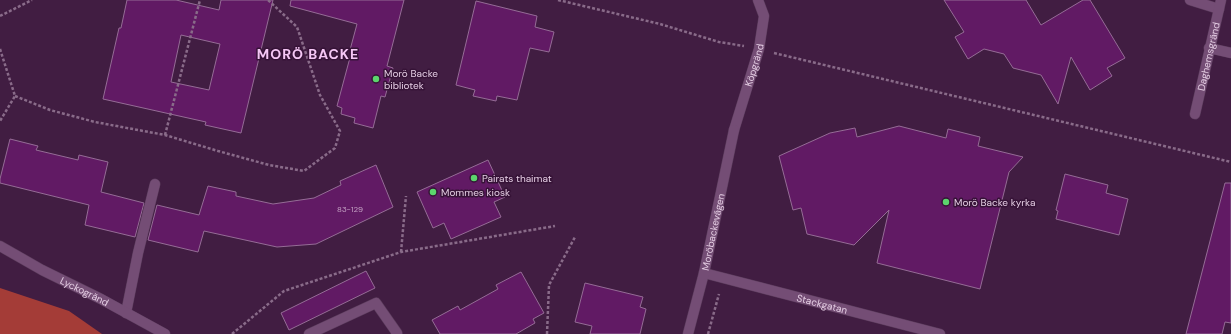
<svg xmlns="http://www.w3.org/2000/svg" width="1231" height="334" viewBox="0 0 1231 334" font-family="'DM Sans',sans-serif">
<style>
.forest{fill:#a43c37}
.building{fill:#611a64;stroke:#956c96;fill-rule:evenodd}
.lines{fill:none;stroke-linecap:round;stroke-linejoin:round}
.service-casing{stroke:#5b3c5c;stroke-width:11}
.minor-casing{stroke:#5b3c5c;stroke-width:11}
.path{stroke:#896b89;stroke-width:2.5;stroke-dasharray:3 2;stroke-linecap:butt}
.service{stroke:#744d75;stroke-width:10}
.minor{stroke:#744d75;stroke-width:10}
.poi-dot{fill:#5cd56d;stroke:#361337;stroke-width:1.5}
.labels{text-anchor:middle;stroke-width:3;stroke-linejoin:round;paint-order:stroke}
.number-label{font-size:8px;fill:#c3a0c3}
.street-label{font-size:10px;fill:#e4cde3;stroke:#361337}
.poi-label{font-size:10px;fill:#e4cde3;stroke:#361337;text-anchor:start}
.district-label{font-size:14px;font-weight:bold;letter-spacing:1px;fill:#f5c7f5;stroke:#361337}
</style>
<rect width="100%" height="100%" fill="#411d42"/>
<polygon class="forest" points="0,288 69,311 102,334 0,334"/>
<g class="building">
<path d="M127,0H176L219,10L221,0H273L241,133L205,125L206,122L103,99L119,28H121ZM181,35L220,44L209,90L171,82Z"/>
<polygon points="291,0 404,0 387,66 393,68 385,97 381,96 373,128 354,123 355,118 341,114 342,108 337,106 352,50 350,50 357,24 290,6"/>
<polygon points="944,0 1026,0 1041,25 1083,0 1090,0 1125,58 1107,68 1112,76 1090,90 1071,57 1058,104 1041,75 1013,68 1004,54 984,49 968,59 955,37 964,32"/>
<polygon points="476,1 537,16 535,27 554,32 549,52 530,48 517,100 497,96 496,101 473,96 475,90 456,85"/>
<polygon points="899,126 946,138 948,129 980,137 978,146 1023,157 1009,172 980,289 877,263 889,210 854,245 807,234 801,208 793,210 779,156 830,133 855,128 857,137"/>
<polygon points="10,139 38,146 36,150 78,160 79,155 108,162 101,192 144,203 135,237 85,225 89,205 0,183 0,179"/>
<polygon points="488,160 505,197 494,202 501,217 451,239 444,223 433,228 417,192"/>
<polygon points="376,165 393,207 316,244 277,247 204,231 198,252 148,240 157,205 199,215 208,186 236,192 236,196 273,204 314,198 341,185 340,181"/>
<polygon points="1065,174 1108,185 1106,193 1128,199 1119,235 1056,219 1058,211 1056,210"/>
<polygon points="1225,183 1231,183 1231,323 1225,322 1222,334 1186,334"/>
<polygon points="366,271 375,288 289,330 281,313"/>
<polygon points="521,272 544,313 533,319 535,323 516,334 440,334 432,320 458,306 460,310 498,289 496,285"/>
<polygon points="585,283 643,297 640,307 646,309 640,334 590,334 592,326 575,322"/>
</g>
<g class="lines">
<defs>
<g id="service">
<polyline points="1190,0 1219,9"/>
<polyline points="1209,48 1231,53"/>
<path id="s1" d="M734,130L759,49L764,16L758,0"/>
<polyline points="126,313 138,253 155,184"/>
<polyline points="309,334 376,303 397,333 396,334"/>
</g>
<g id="minor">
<path id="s2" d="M1195,114L1221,0"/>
<path id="s3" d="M0,246L42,270L101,299L165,334"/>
<path id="s4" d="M704,273L940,334"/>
<path id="s5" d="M688,334L704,273L734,130"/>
</g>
</defs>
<use href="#service" class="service-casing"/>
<use href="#minor" class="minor-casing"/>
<g class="path">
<polyline points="558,0 660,24 719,42 744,46"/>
<polyline points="0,16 32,0"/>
<polyline points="0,49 15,96 0,121"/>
<polyline points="774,53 1231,162"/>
<polyline points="15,96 50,110 95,122 165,135 218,151 269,165 304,171 335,148 340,131 320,95 297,27 268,0"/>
<polyline points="165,135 200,0"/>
<polyline points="401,252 406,196"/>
<polyline points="232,334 284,291 401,252 555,226"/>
<polyline points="547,334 549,285 575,237"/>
<polyline points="708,334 719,294"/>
</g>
<use href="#service" class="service"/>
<use href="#minor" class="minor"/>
</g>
<g class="poi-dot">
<circle cx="376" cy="79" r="4"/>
<circle cx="474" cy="178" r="4"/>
<circle cx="433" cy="192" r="4"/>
<circle cx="946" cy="202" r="4"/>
</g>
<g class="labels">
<g class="number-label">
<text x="350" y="212">83-129</text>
</g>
<g class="street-label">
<text dy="4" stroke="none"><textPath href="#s2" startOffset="59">Daghemsgränd</textPath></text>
<text dy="4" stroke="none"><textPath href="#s1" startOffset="68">Köpgränd</textPath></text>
<text dy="4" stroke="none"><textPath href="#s5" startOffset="105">Moröbackevägen</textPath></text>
<text dy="4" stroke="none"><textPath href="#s3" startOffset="96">Lyckogränd</textPath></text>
<text dy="4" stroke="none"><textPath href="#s4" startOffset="122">Stackgatan</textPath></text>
</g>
<g class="poi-label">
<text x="384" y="77">Morö Backe<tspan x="384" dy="12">bibliotek</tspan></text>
<text x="482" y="182">Pairats thaimat</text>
<text x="441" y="196">Mommes kiosk</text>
<text x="954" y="206">Morö Backe kyrka</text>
</g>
<g class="district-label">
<text x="308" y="59">MORÖ BACKE</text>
</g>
</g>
</svg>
